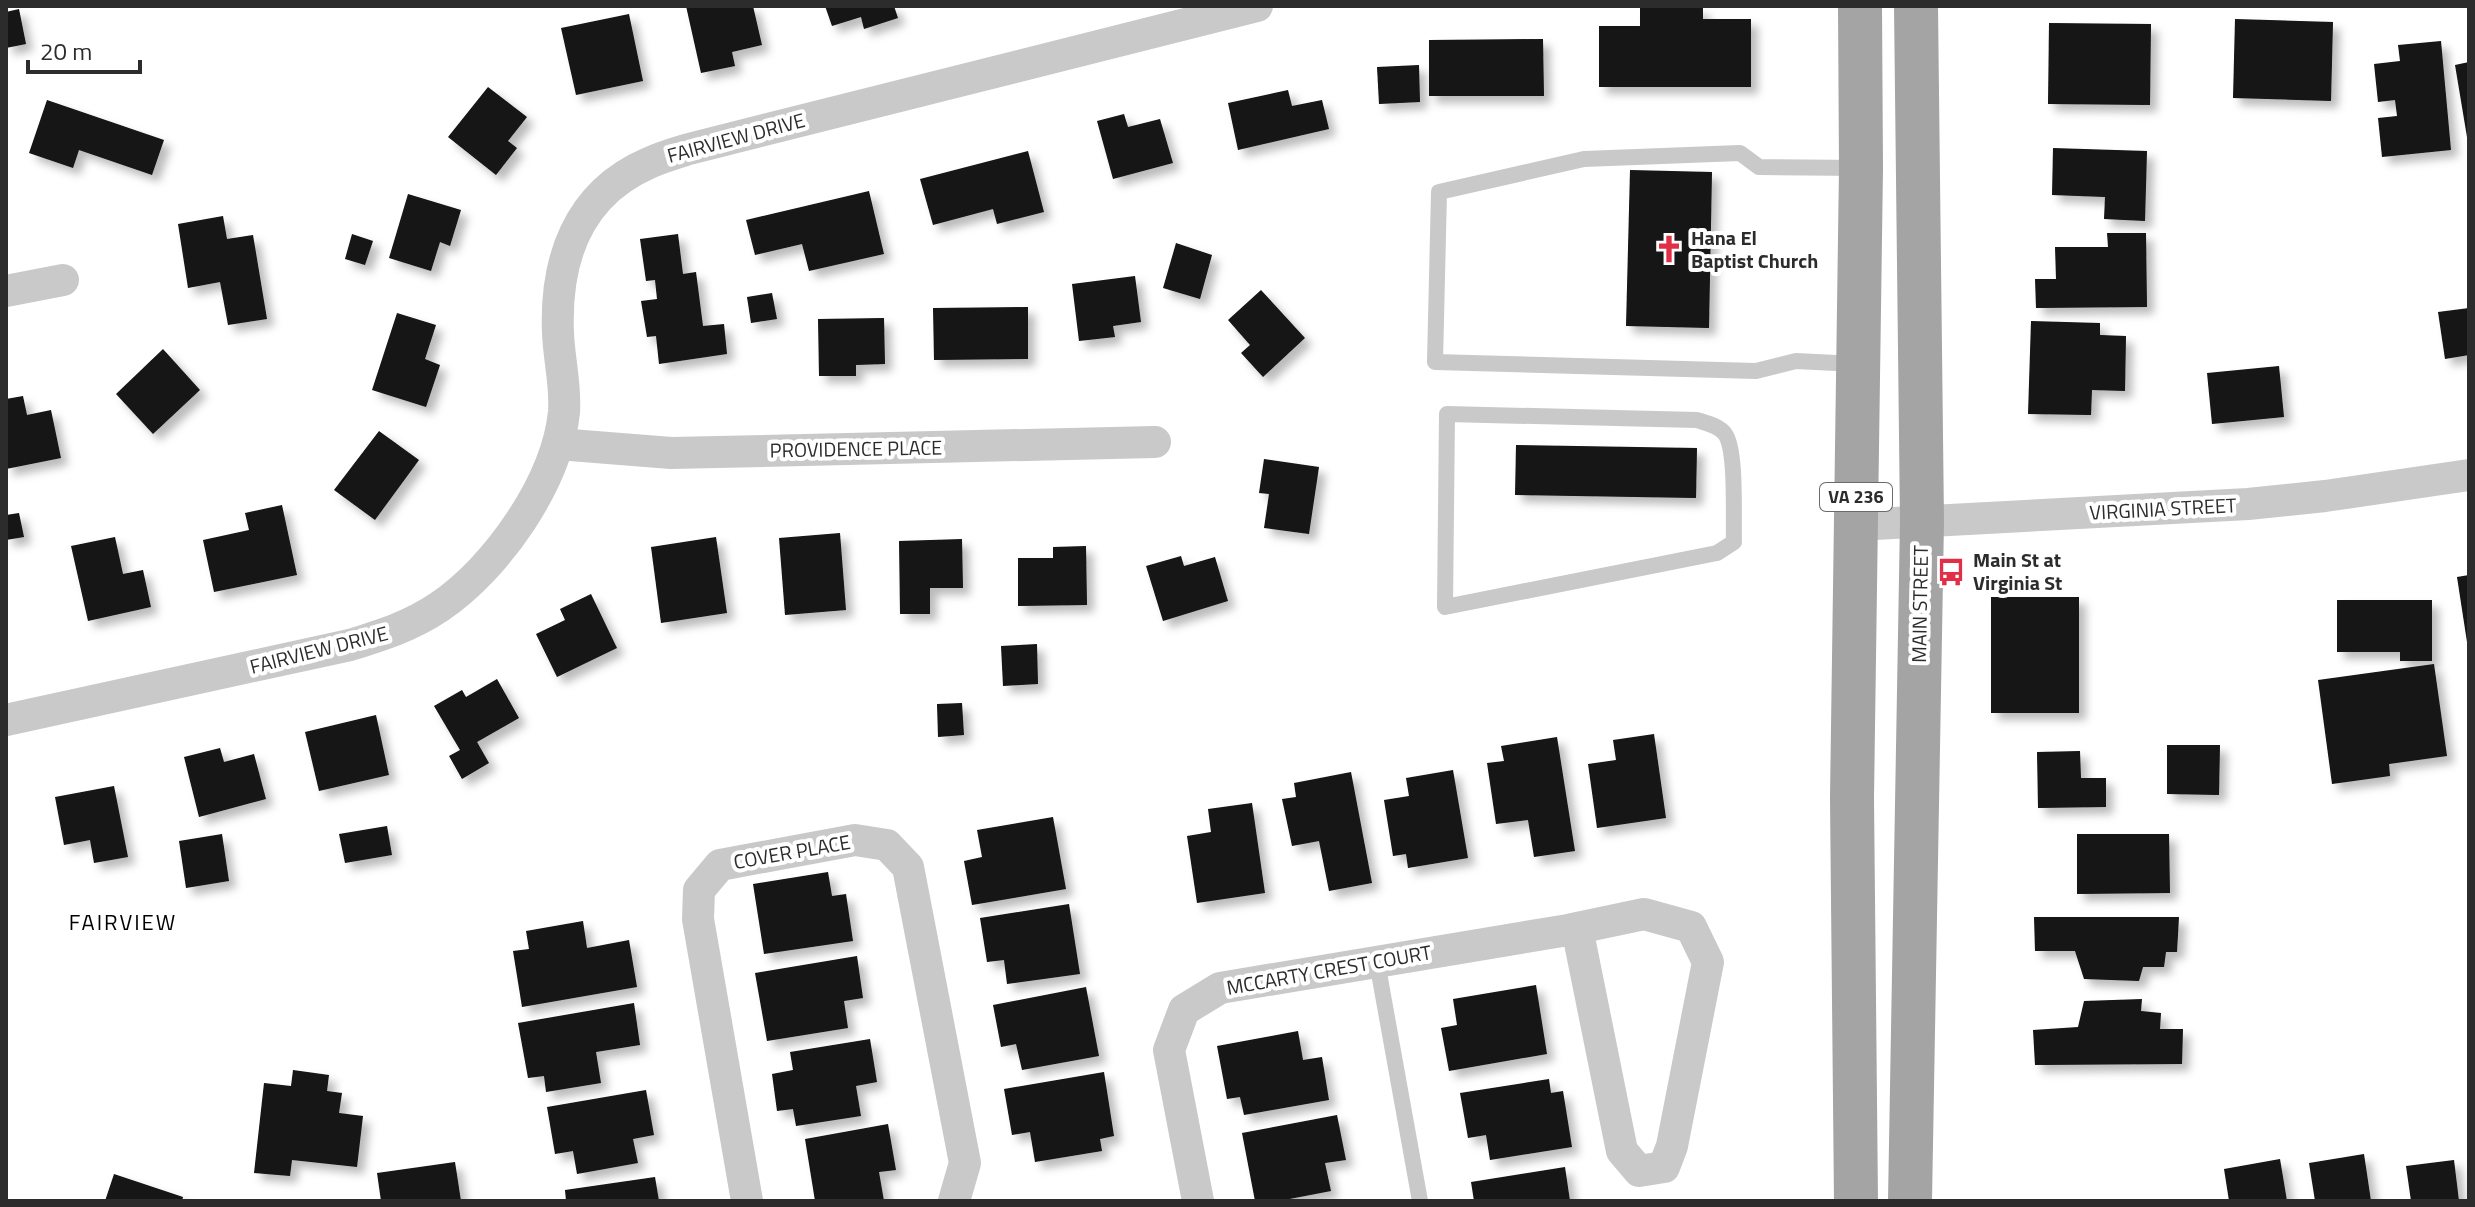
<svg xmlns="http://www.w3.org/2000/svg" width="2475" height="1207" viewBox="0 0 2475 1207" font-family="'Titillium Web',sans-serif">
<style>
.building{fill:#131313;filter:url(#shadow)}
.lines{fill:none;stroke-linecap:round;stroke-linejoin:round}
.lane{stroke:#c9c9c9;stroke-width:16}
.street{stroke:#c9c9c9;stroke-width:32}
.primary{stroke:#a4a4a4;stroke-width:44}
.labels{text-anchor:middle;stroke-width:8;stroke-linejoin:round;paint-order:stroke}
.shield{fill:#fff;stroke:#6b6b6b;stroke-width:2}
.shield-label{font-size:18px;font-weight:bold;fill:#2c2c2c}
.street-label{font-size:20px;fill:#2c2c2c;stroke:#fff}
.poi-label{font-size:20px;font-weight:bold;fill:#2c2c2c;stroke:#fff;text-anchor:start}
.neighbourhood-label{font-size:22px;letter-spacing:2px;fill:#000;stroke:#fff}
</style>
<defs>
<filter id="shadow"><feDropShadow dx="7" dy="7" stdDeviation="4" flood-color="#0004"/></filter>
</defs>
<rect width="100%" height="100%" fill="#fff"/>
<g class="building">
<polygon points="686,6 753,6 762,45 732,52 735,66 701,73"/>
<polygon points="825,6 894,6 898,18 864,29 861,17 832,26"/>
<polygon points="1640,8 1703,8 1703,19 1751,19 1751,87 1599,87 1599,26 1640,26"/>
<polygon points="19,9 26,44 6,48 6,12"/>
<polygon points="629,14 643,81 576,95 561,28"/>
<polygon points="2235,19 2333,22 2331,101 2233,98"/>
<polygon points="2049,23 2151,24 2150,105 2048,104"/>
<polygon points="1543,39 1544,96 1429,96 1429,40"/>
<polygon points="2441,41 2451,150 2382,157 2378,118 2397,116 2395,100 2378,102 2374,64 2400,61 2398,45"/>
<polygon points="2469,62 2469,137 2467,137 2455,65"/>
<polygon points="1419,65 1420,102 1379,104 1377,67"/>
<polygon points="488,87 527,117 508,141 517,148 496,175 448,137"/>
<polygon points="1288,90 1292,106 1322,100 1329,129 1238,150 1228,103"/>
<polygon points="47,100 164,140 152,175 79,150 73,168 29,153"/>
<polygon points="1124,114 1128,127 1160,119 1173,163 1113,179 1097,121"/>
<polygon points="2053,148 2147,151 2145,221 2104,219 2105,197 2052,195"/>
<polygon points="1028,151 1044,212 997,224 993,209 933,225 920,179"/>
<polygon points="1630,170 1712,172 1709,328 1626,326"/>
<polygon points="869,191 884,254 809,271 802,244 755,255 746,220"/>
<polygon points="408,194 461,210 450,246 440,242 431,271 389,258"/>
<polygon points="223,216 227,239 253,235 267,319 228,325 220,282 188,288 178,224"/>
<polygon points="2107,233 2146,233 2147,307 2036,308 2035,279 2056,279 2055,247 2108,247"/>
<polygon points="352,234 373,241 365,265 345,259"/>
<polygon points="678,234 683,274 696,272 703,326 724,324 727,354 659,364 656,336 647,337 641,301 657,299 655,280 646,281 640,239"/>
<polygon points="1176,243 1212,255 1200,299 1163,288"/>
<polygon points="1135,276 1141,322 1113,326 1115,337 1079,341 1072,284"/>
<polygon points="1261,290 1305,338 1263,377 1241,353 1250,345 1228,320"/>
<polygon points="772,293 777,319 751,323 747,297"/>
<polygon points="1028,307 1028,359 934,360 933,308"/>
<polygon points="2469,308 2469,355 2445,359 2438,312"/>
<polygon points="397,313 436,325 425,359 440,365 426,407 372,390"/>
<polygon points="884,318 885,364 856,365 856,376 819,376 818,319"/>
<polygon points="2031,321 2100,323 2100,335 2126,336 2125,391 2092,390 2091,415 2028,414"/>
<polygon points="163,349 200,390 153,434 116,394"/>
<polygon points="2279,366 2284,417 2212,424 2207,373"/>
<polygon points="23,396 27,415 51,410 61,458 6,469 6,399"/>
<polygon points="379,431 419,460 375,520 334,490"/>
<polygon points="1516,445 1697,448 1696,498 1515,495"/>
<polygon points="1264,459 1319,467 1309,534 1264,528 1269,494 1259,493"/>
<polygon points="282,505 297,575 214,592 203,540 249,530 245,513"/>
<polygon points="19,513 24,537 6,540 6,515"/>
<polygon points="840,533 846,610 785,615 779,538"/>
<polygon points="115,537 123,574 143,570 151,607 88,621 71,546"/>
<polygon points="716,537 727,613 661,623 651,547"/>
<polygon points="962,539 963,588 930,588 930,614 900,614 899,541"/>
<polygon points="1086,546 1087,605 1018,606 1018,558 1053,558 1053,547"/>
<polygon points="1181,556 1184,566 1215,557 1228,601 1163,621 1146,566"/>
<polygon points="2469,575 2469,642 2467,642 2457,577"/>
<polygon points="591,594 617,648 557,677 536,634 565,620 560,609"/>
<rect x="1991" y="597" width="88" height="116"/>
<polygon points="2337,600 2432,600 2432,661 2400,661 2400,652 2337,652"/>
<polygon points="1037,644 1038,684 1003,686 1001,646"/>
<polygon points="2434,664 2447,756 2389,764 2390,776 2332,784 2318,680"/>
<polygon points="497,679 519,718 477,742 489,763 462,779 449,756 460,750 434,706 462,690 466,697"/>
<polygon points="962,703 964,735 938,737 937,704"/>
<polygon points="376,715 389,775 319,791 305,732"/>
<polygon points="1654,734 1666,818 1597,828 1588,764 1616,760 1613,740"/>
<polygon points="1557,737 1575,851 1534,857 1528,820 1496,824 1487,763 1504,761 1501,746"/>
<polygon points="2167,745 2220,745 2219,795 2167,794"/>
<polygon points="220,748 224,762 254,754 266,799 199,817 184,757"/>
<polygon points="2080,751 2081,778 2106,778 2106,807 2038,808 2037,752"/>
<polygon points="1453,770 1468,858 1408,868 1406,854 1393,856 1384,800 1409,796 1406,778"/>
<polygon points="1351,772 1372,883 1329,891 1319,841 1292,846 1282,799 1296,797 1294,783"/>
<polygon points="114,786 128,857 94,863 90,840 64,845 55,797"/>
<polygon points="1252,803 1265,893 1197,903 1187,836 1211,832 1208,809"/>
<polygon points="1053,817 1066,889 972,905 964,861 982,857 977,830"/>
<polygon points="387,826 392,855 345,863 339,834"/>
<polygon points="222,834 229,881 186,888 179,841"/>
<polygon points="2077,834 2169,834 2170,893 2077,894"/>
<polygon points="828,872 832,896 846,894 853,941 764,954 753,884"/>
<polygon points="1069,904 1080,974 1007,984 1004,960 987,962 980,918"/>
<polygon points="2034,917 2179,917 2177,952 2166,952 2164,967 2143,967 2139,981 2084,979 2075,951 2035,951"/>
<polygon points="583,921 587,948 629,940 637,987 522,1007 513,951 529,949 526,931"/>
<polygon points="857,956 863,998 844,1001 848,1028 767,1041 755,973"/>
<polygon points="1536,985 1547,1054 1449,1071 1441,1028 1457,1025 1453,999"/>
<polygon points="1086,987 1099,1056 1022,1070 1016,1044 1001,1047 993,1005"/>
<polygon points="2142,999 2141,1011 2161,1013 2160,1029 2183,1029 2182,1064 2035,1065 2033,1030 2078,1027 2084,1001"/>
<polygon points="634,1003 640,1045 596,1052 601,1083 546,1092 544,1076 528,1078 518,1023"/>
<polygon points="1298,1031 1303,1060 1322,1057 1329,1100 1244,1115 1240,1097 1227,1099 1217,1046"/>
<polygon points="870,1039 877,1082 856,1086 861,1116 796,1126 793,1109 777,1111 772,1074 793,1070 790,1052"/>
<polygon points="293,1070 329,1075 327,1091 342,1093 339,1113 363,1116 357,1167 292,1160 290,1176 254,1173 264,1083 291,1086"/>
<polygon points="1104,1072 1114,1136 1100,1139 1102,1151 1035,1162 1030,1132 1012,1135 1004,1089"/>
<polygon points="1549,1079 1551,1093 1563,1091 1572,1147 1490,1160 1486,1135 1468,1138 1460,1093"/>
<polygon points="646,1090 654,1135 633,1139 638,1163 577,1174 573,1151 555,1154 547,1107"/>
<polygon points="1337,1115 1346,1160 1325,1163 1331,1191 1279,1201 1255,1201 1242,1133"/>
<polygon points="888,1124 896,1170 879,1172 884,1201 815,1201 805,1139"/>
<polygon points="2364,1154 2371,1201 2315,1201 2309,1163"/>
<polygon points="2280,1159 2287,1201 2229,1201 2224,1169"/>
<polygon points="2454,1160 2459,1201 2411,1201 2406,1166"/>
<polygon points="455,1162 461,1201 381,1201 377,1173"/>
<polygon points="1565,1167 1570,1201 1474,1201 1471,1182"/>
<polygon points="114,1174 183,1197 182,1201 105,1201"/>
<polygon points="655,1177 659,1201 566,1201 565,1190"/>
</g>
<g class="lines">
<g class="lane">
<polyline points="1856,364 1796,361 1756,371 1435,362 1439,192 1584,159 1740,153 1759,167 1860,168"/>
<path d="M1447,414L1697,420C1706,423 1720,426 1725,434C1737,450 1733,520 1734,542L1717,553L1445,607Z"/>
<polyline points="1377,962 1420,1201"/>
</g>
<g class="street">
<polyline points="6,291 63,280"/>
<polyline points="558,444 671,453 1155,442"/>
<polyline points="1856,525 2248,504 2325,496 2469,475"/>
<path d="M6,720L350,645C382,635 411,626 439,607C497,568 557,482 564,412C566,385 559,360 558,333C555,261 577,194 649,163C662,157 676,153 689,149L1257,6"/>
<polyline points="747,1201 698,919 699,890 720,865 855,840 887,845 908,867 965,1163 954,1201"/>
<polyline points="1198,1201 1169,1050 1184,1010 1220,988 1568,930 1644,914 1691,927 1708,962 1672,1146 1664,1167 1639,1171 1622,1151 1577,928"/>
</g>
<g class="primary">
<polyline points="1856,1201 1852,798 1861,168 1860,6"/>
<polyline points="1910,1201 1922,521 1916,6"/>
</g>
</g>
<defs>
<symbol id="church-bare" viewBox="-9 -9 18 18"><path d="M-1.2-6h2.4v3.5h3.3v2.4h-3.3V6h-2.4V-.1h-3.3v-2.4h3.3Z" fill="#e22f48" stroke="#fff" stroke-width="2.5" paint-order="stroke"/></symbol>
<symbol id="bus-bare" viewBox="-9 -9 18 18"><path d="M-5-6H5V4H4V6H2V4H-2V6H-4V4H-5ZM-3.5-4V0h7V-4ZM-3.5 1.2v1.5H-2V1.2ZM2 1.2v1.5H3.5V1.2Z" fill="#e22f48" stroke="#fff" stroke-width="2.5" paint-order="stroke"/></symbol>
</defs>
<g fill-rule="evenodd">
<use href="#church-bare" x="1649" y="229" width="40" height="40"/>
<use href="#bus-bare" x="1931" y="552" width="40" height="40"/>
</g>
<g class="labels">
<rect class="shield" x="1820" y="483" width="72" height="28" rx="6"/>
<g class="shield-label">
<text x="1856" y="503">VA 236</text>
</g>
<g class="street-label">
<text transform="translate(736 138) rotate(-15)" y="7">FAIRVIEW DRIVE</text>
<text transform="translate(856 449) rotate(-1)" y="7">PROVIDENCE PLACE</text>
<text transform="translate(2163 509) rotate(-3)" y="7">VIRGINIA STREET</text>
<text transform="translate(1920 604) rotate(-89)" y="7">MAIN STREET</text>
<text transform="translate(319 650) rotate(-14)" y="7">FAIRVIEW DRIVE</text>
<text transform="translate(792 852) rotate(-10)" y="7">COVER PLACE</text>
<text transform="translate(1329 970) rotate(-10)" y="7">MCCARTY CREST COURT</text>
</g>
<g class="poi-label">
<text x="1691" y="245">Hana El<tspan x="1691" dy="23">Baptist Church</tspan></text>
<text x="1973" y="567">Main St at<tspan x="1973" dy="23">Virginia St</tspan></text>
</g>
<g class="neighbourhood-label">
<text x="123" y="930">FAIRVIEW</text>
</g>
</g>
<rect width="2475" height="1207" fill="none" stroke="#2c2c2c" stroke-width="16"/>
<path d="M28 60v12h112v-12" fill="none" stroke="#2c2c2c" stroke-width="4"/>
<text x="40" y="60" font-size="24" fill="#2c2c2c" stroke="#ffffff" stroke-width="6" paint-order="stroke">20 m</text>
</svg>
